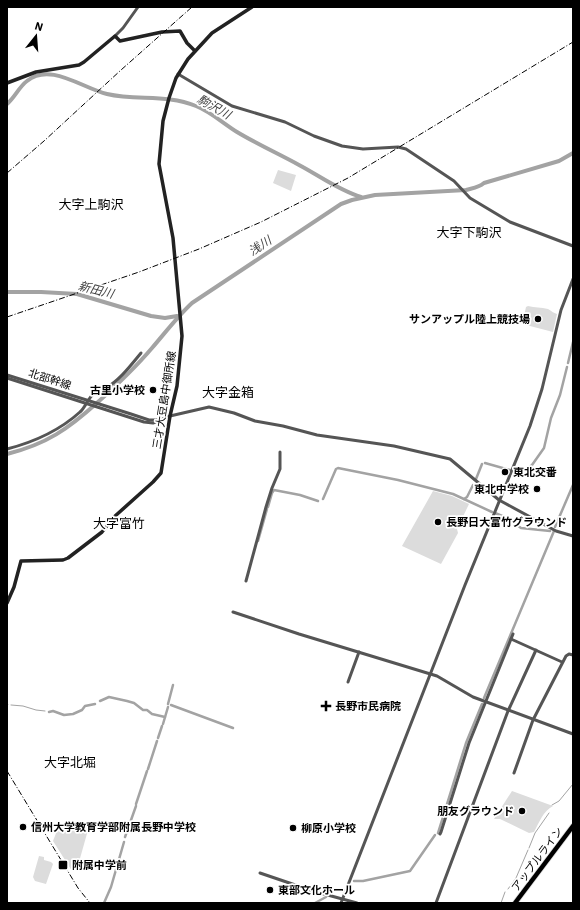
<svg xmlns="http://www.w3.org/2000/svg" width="580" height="910" viewBox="0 0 580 910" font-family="'IBM Plex Sans','Noto Sans JP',sans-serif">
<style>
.green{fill:#dcdcdc}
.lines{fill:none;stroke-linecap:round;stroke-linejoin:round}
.stream{stroke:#a3a3a3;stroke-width:1}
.canal{stroke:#a3a3a3;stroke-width:2.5}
.river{stroke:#a3a3a3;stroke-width:4}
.trunk-casing{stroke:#dbdbdb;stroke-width:6}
.tertiary{stroke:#555;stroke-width:3}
.secondary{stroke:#222;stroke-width:3.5}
.trunk{stroke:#000;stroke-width:4.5}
.rail{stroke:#000;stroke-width:1;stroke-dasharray:6 2 1 2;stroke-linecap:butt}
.poi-dot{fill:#000;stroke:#fff;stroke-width:1.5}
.labels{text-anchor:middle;stroke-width:3.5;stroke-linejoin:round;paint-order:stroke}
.poi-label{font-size:11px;font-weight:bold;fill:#000;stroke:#fff;text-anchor:start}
.street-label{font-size:11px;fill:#000;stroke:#fff}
.water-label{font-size:12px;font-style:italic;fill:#444;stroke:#fff}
.quarter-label{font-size:13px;fill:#000;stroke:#fff}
</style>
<rect width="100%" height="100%" fill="#fff"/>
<g class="green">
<polygon points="278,170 296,175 291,191 273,183"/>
<path d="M528,306C535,308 541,307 548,309C552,311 553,313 557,314L553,332L503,319L506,316L520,319L524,316L526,307Z"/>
<polygon points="433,491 452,496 469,504 457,529 458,533 441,564 402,546"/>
<path d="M512,791L553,806C543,811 539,823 534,832L529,833L500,819H494Z"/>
<polygon points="60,823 88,830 79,862 75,861 72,871 53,841"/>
<polygon points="39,856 44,857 44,860 51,862 53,864 46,884 35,881 33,877"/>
</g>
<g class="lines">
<g class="stream">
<polyline points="7,703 8,704"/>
<polyline points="11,705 23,706 36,710 45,711"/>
<polyline points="552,805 559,801 573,784"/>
<polyline points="529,848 535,833 549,813"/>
<polyline points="508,889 516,878 528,850"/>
<polyline points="501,903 505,892"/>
</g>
<g class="canal">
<polyline points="568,363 573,342"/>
<polyline points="485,463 510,470"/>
<polyline points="513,471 526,471 532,465 544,448 551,418 560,395 567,367"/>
<polyline points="476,479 482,464"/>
<polyline points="323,499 336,469 338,468 398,480 453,494 492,512"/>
<polyline points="464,499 467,497 473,485"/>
<polyline points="268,507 272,493 274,490 300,495 318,501"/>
<polyline points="495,513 507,518 521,528 550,531"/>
<polyline points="555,527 573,485"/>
<polyline points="258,541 267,509"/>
<polyline points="484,698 554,531"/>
<polyline points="100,701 109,697 127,701 134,703 143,710 147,710 152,714 165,717"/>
<polyline points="168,704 173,685"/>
<polyline points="171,705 233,728"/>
<polyline points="49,712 53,711 64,715 73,714 82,710 85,706 95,704"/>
<polyline points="163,724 168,707"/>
<polyline points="158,738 162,726"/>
<polyline points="148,769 157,741"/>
<polyline points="136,804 147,771"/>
<polyline points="438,833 466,743 482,704"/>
<polyline points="125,837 136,806"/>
<polyline points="354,881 363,881 410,871 435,835"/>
<polyline points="330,893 332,891"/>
<polyline points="104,903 111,887 124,842"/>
<polyline points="315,903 326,897"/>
</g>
<g class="river">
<path d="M7,104C15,97 19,87 27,81C50,62 82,88 107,94C137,101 166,94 196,106C211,112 224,124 237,132C257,144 279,154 299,165C320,176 338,190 361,197"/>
<polyline points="7,292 41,292 77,294 151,316 165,318 177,316"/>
<path d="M7,454C47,444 68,429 98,402C117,385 135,368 152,348C165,333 177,317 192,303L341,204L352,200L375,195L466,190C473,188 478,188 484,183L559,161L573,153"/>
</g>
<defs>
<polyline id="trunk" points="515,903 573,826"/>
</defs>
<use href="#trunk" class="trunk-casing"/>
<g class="tertiary">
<polyline points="115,36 123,28 138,7"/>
<polyline points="178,74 232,106 285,122 314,136 342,146 363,149 398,147 406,149 454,181 470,198 510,222 573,246"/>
<polyline points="7,375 131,414 149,420 157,420"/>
<polyline points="7,378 144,422 153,423 170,416 209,407 234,413 255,421 283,426 317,435 394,446 450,459 499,500 556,531 573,536"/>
<path d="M7,449C34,442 59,431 80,412C86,407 88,397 95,393C98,391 103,390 106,388C120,380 131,365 141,353"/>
<polyline points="246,581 266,507 272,488 280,469 280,452"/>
<polyline points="233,612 299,634 437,676 473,697 573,734"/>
<polyline points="511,639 562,662"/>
<polyline points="348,682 359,652"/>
<polyline points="514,773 533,720 566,656 569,654 573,655"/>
<polyline points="440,834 441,832 469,743 513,634"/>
<polyline points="260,873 313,891 357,903"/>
<polyline points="341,903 465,585 530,426 542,389 561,310 573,279"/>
<polyline points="436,903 508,711 536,650"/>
</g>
<g class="secondary">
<polyline points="7,83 36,72 79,65 84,62 115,36 120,41 162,32 180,31 187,43 195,51"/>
<polyline points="7,603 14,587 21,561 63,560 68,558 102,532 114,517 153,482 161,473 170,416 177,386 182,336 173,238 159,164 163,121 169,98 176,78 188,59 212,33 252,7"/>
</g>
<use href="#trunk" class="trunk"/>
<g class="rail">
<polyline points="7,173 44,141 121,70 192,7"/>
<polyline points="7,317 139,272 199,249 261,222 348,178 573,42"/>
<polyline points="7,771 78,888 90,903"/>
</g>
</g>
<g class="poi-dot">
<circle cx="538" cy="319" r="4"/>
<circle cx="153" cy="390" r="4"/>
<circle cx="505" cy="472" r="4"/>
<circle cx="537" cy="489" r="4"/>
<circle cx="438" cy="522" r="4"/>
<path d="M324 700h4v4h4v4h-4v4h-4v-4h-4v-4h4z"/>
<circle cx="522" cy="811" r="4"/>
<circle cx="23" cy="827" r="4"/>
<circle cx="293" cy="828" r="4"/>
<rect x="58" y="860" width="10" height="10" rx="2"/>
<circle cx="270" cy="890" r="4"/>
</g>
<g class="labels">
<g class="poi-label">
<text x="530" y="323" text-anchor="end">サンアップル陸上競技場</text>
<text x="145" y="394" text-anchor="end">古里小学校</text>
<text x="513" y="476">東北交番</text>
<text x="529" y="493" text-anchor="end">東北中学校</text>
<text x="446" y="526">長野日大富竹グラウンド</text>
<text x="335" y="710">長野市民病院</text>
<text x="514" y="815" text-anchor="end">朋友グラウンド</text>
<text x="31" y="831">信州大学教育学部附属長野中学校</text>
<text x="301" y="832">柳原小学校</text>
<text x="72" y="869">附属中学前</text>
<text x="278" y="894">東部文化ホール</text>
</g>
<g class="street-label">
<text transform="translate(50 379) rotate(18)" y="4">北部幹線</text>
<text transform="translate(164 400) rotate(-81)" y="4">三才大豆島中御所線</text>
<text transform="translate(537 859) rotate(-53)" y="4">アップルライン</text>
</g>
<g class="water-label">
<text transform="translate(214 107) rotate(29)" y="4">駒沢川</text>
<text transform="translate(260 246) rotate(-33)" y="4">浅川</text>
<text transform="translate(96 290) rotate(14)" y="4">新田川</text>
</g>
<g class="quarter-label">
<text x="91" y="209">大字上駒沢</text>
<text x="469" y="237">大字下駒沢</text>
<text x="228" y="397">大字金箱</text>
<text x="119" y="528">大字富竹</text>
<text x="70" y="767">大字北堀</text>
</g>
</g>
<rect width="580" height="910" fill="none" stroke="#000000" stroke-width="16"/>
<g transform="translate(36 36) rotate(17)" stroke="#ffffff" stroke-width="3" paint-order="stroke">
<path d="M0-3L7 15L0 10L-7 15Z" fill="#000000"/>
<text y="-6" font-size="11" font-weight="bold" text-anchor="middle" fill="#000000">N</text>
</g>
</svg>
